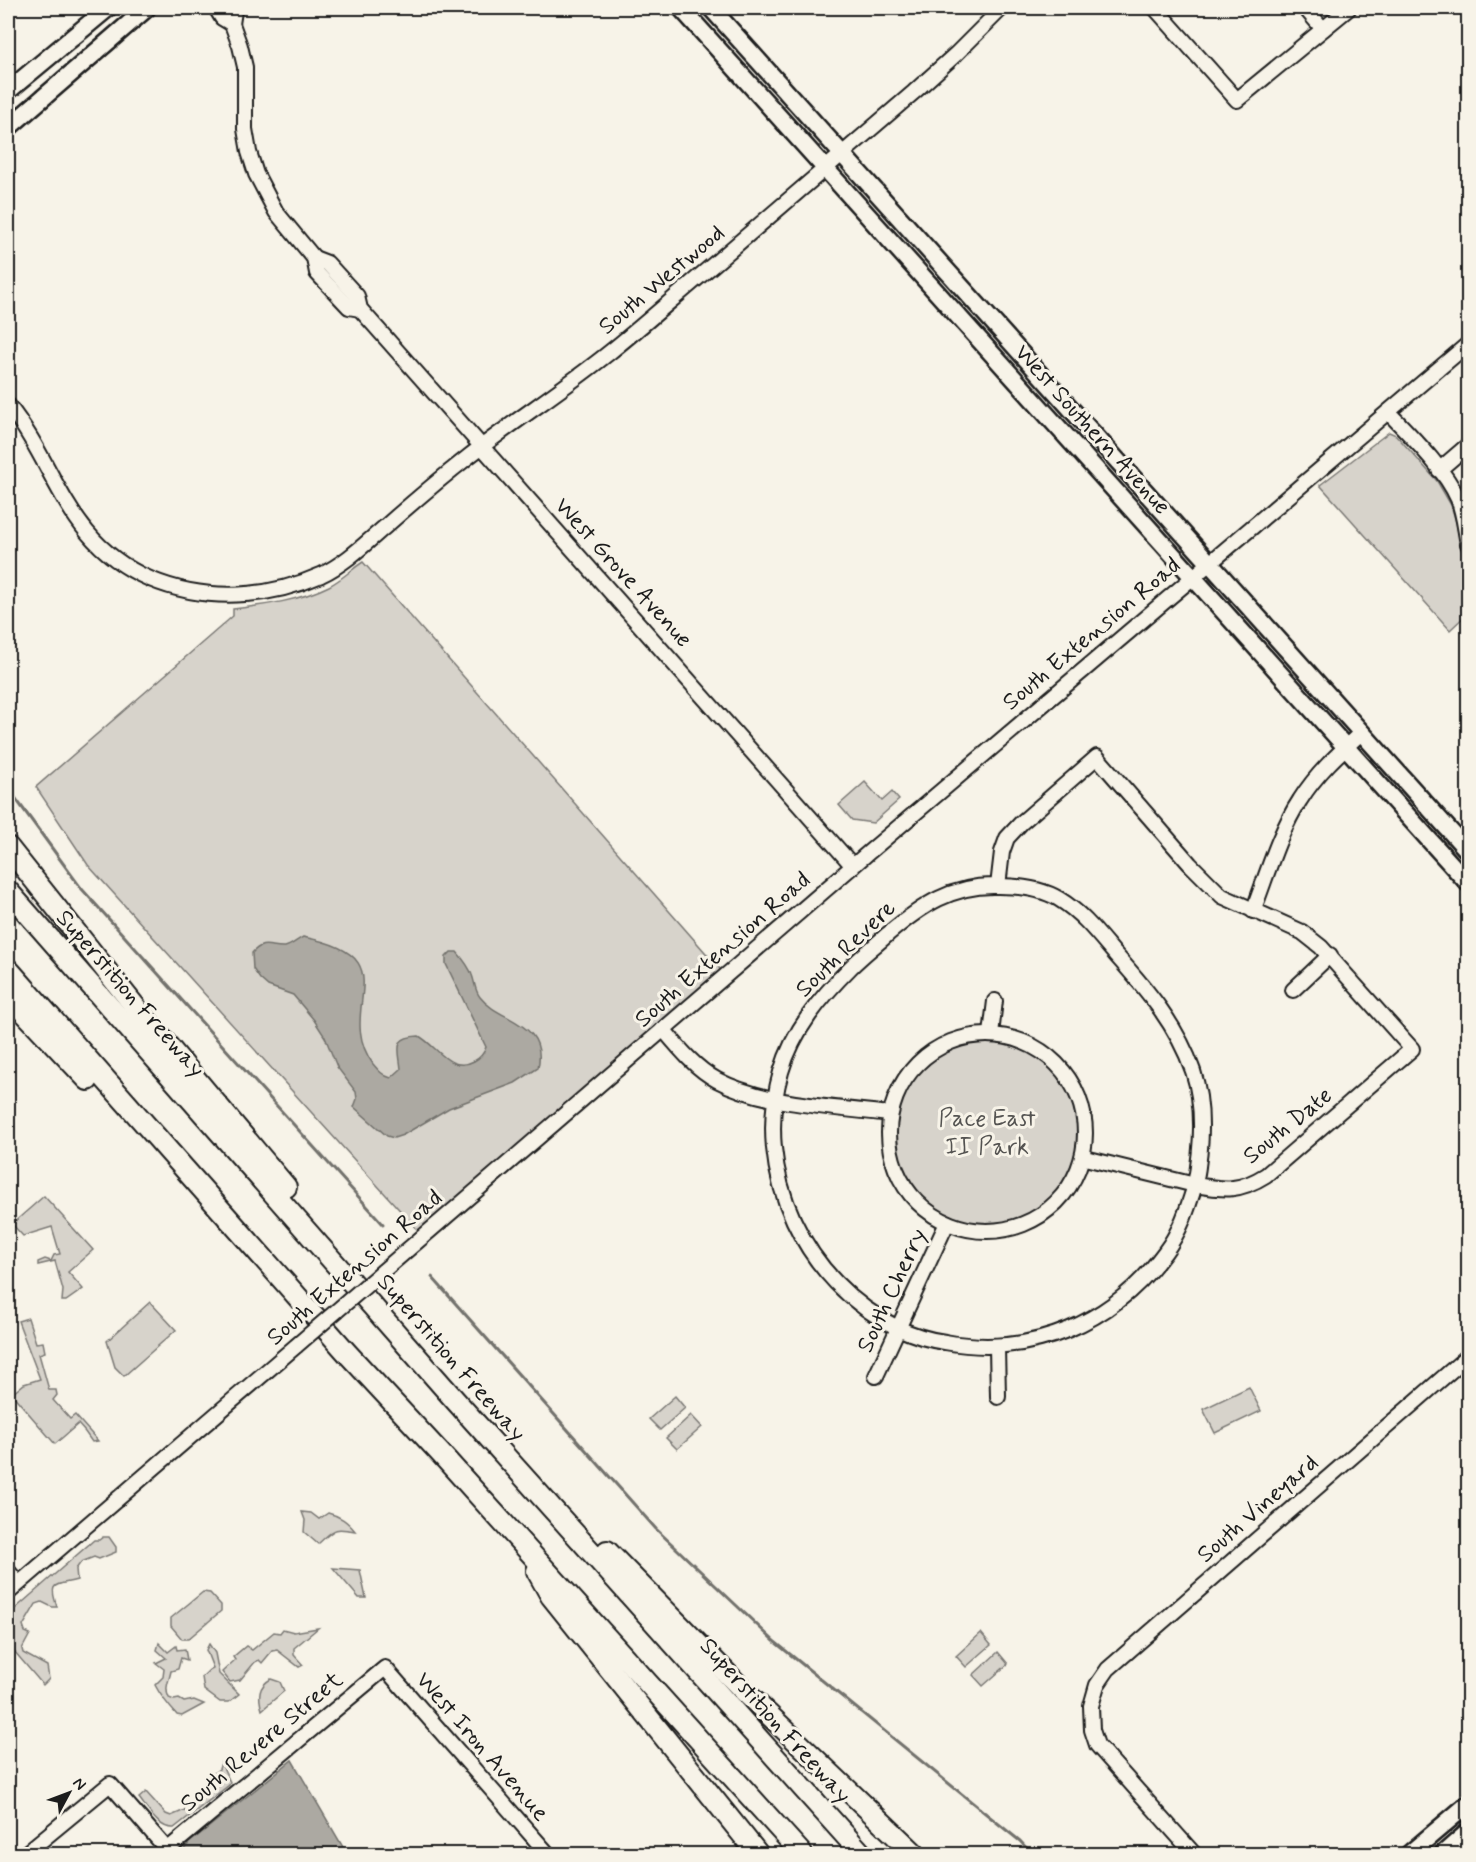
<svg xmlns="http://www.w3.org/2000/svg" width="1476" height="1862" viewBox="0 0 1476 1862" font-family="Mynerve,sans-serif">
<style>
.green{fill:#d7d3cb;stroke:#7a7874;stroke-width:1.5}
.water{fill:#aca9a2;stroke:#72716c;stroke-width:1.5}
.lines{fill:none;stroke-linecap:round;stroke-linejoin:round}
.stream{stroke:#72716c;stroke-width:3}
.minor-casing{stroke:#1c1c1c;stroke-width:18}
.major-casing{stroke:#1c1c1c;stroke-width:21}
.highway-casing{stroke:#1c1c1c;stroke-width:24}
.minor{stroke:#f7f3e8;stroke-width:14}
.major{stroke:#f7f3e8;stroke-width:16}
.highway{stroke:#f7f3e8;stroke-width:20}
.minor-bridge-casing{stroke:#1c1c1c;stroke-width:18;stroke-linecap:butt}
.minor-bridge{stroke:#f7f3e8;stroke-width:14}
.labels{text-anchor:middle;stroke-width:6;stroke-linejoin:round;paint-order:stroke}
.street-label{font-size:24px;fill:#1c1c1c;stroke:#f7f3e8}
.park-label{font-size:24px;fill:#545351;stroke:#f7f3e8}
</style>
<rect width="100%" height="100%" fill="#f7f3e8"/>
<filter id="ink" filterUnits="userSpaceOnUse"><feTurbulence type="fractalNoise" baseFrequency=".0167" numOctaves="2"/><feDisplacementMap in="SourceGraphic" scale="12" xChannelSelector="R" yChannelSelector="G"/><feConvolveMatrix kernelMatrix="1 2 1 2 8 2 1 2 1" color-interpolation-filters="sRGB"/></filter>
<g filter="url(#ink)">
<g class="green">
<polygon points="1389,432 1396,435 1437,481 1451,505 1456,522 1462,553 1468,570 1468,613 1450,630 1320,485"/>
<path d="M363,562L726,976L424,1237L88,865L36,787L233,616V609C266,605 299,601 329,586C341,580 352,569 363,562Z"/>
<polygon points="865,782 882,801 892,792 899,800 873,823 852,820 839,805"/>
<circle cx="987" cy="1133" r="94"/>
<polygon points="44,1196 93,1250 68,1272 83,1289 66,1301 62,1301 63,1290 55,1261 38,1265 38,1262 45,1259 51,1261 54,1255 60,1254 52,1227 23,1236 12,1224"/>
<polygon points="150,1302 176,1330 124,1376 115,1367 107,1341"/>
<polygon points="28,1318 36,1343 43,1342 45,1352 39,1354 49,1390 56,1390 57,1395 53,1400 70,1419 75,1415 98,1441 92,1442 85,1432 78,1424 55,1444 12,1394 24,1384 40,1379 18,1321"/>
<polygon points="1249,1387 1261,1411 1215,1433 1203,1409"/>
<polygon points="675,1396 685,1408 660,1430 649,1419"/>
<polygon points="691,1415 702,1427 677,1449 666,1438"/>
<path d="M302,1512L311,1513L319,1519L328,1513C340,1516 347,1521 355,1531C332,1527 335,1529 318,1544L304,1532L305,1520Z"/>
<path d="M103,1537H109L116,1547V1552L99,1559L94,1557L81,1562L76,1569L77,1580C55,1586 48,1581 57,1607H52L42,1602L36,1604L23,1626L25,1632L30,1634L22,1649L23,1653L47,1666L49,1679L43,1685L8,1644V1615L94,1540H99Z"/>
<polygon points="333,1568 360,1570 366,1598 359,1598"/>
<polygon points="203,1592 210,1593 221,1605 221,1611 188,1639 182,1639 171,1626 171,1618"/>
<polygon points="318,1628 294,1648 294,1655 303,1665 299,1667 277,1650 272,1651 262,1663 259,1660 255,1662 240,1680 230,1682 222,1672 235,1660 233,1657 246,1646 252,1650 274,1632 280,1633 283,1629 294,1632"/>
<polygon points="981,1633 991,1645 966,1667 956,1656"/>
<path d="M159,1643L168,1652L176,1646L177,1650L185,1649L187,1660L181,1658L178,1669L171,1671C169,1682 164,1687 169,1698L174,1700L179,1699L184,1702L194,1700L204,1704L182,1716L177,1715C168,1705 161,1697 155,1685L163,1677L164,1669L156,1663L166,1658L157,1650Z"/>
<polygon points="209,1644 215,1653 219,1674 239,1694 229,1702 220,1702 204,1690 202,1677 209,1670 213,1668 206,1650"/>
<polygon points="998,1652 1008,1664 983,1686 973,1675"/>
<path d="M271,1679L280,1682L284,1691L262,1710C258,1697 258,1686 271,1679Z"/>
<path d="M221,1763L230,1782L229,1785L174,1828C158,1829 148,1809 139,1798L146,1792L166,1814L171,1816L185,1810V1808L211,1785L206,1779L219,1769Z"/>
</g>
<g class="water">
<path d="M303,937C411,957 332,1008 373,1064C378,1070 383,1076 391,1078L401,1069C399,1048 392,1037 419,1036C437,1046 450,1074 474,1061C480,1058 484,1053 486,1047L446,964V957L451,952H457C463,959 469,966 472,975C475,983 475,991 480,997C499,1022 548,1021 538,1068L515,1083L449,1108L403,1135L394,1138L387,1136L354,1107L357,1099L356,1092L337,1067L325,1037L314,1020L293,995L268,986L260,979L253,969L252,953C264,939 270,948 285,947C291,946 297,940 303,937Z"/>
<polygon points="292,1760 347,1854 184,1854 183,1851 189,1843"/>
</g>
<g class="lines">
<g class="stream">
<polyline points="8,788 81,888 383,1224"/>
<polyline points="432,1277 656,1529 775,1642 990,1817 1020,1841 1032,1854"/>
</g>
<defs>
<g id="minor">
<polyline points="216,8 222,18 232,24"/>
<polyline points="232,8 234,11 232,24 240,46 245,67 245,129 249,152 256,174 276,212 314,258 317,273 349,307 360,309"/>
<polyline points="1155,8 1237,100 1349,8"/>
<polyline points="1305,8 1323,29"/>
<polyline points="314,258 327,263 357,296 360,309 853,866"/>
<path d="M8,405C59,469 65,542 150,579C205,602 267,599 321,575C346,563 366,543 387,525C413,502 440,479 468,457C514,421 564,389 610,352C645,324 678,294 713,265C780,207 847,150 914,92L956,54L1002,8"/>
<path d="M1388,412C1411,436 1445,469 1458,499C1464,514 1465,529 1468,544"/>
<polyline points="1439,470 1468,445"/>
<path d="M1097,757L1190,864L1222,896L1302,932L1321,947L1412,1049L1266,1175C1239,1192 1225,1190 1195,1185C1188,1208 1180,1232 1165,1252C1113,1323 1032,1358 945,1342C930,1340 913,1335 898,1328C805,1283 752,1172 781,1072C793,1030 821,997 851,967C863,955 876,945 888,934C921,906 953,884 998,886L1002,852L1007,838L1021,823Z"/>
<path d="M998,886C1019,886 1041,888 1059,899C1082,913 1098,934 1115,954C1147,990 1177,1025 1193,1071C1205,1107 1202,1148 1195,1185L1085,1158"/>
<path d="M1253,911C1267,875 1279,832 1300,800C1316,774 1339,753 1362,732"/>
<polyline points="1293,990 1330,955"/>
<path d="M663,1029C679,1048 695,1068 717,1080C764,1105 836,1107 889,1114"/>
<polyline points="991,1034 995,1001"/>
<circle cx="987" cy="1133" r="98"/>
<polyline points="383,1271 868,853 1468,344"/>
<polyline points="997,1347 998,1397"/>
<polyline points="876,1376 947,1223"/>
<polyline points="8,1571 18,1583"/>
<polyline points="8,1593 296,1346"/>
<polyline points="167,1850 385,1668 548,1854"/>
<polyline points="25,1854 110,1784 171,1854"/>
<polyline points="1194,1854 1097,1745 1092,1730 1091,1706 1097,1685 1108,1669 1468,1356"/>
</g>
<g id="major">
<polyline points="681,8 1468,883"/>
<polyline points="711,8 1468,851"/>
<polyline points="8,91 108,8"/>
<polyline points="8,128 147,8"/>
<polyline points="1409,1854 1468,1804"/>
<polyline points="1443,1854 1468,1832"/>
</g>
<g id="highway">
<polyline points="8,847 137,1009 286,1187"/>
<polyline points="8,891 454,1399 862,1854"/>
<polyline points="8,969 348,1354 442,1455 802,1854"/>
<polyline points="8,995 88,1080"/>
<polyline points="607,1551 744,1691 915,1854"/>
<polyline points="537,1571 551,1596 758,1854"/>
</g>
</defs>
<use href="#minor" class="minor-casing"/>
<use href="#major" class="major-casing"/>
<use href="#highway" class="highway-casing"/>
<use href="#minor" class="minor"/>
<use href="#major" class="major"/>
<use href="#highway" class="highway"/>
<defs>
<polyline id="minor-bridge" points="296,1346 383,1271"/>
</defs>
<use href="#minor-bridge" class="minor-bridge-casing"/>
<use href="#minor-bridge" class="minor-bridge"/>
</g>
</g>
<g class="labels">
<g class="street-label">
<text transform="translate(661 279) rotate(-40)" y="8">South Westwood</text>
<text transform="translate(1093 429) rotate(48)" y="8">West Southern Avenue</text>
<text transform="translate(624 572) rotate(48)" y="8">West Grove Avenue</text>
<text transform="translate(1091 633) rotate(-40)" y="8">South Extension Road</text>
<text transform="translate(845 948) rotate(-44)" y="8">South Revere</text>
<text transform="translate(722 949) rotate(-41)" y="8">South Extension Road</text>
<text transform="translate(131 993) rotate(49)" y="8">Superstition Freeway</text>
<text transform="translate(1287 1125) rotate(-39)" y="8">South Date</text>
<text transform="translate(354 1267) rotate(-41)" y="8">South Extension Road</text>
<text transform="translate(891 1290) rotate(-65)" y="8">South Cherry</text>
<text transform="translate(452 1357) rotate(49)" y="8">Superstition Freeway</text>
<text transform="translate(1257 1508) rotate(-41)" y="8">South Vineyard</text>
<text transform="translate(776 1720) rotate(48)" y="8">Superstition Freeway</text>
<text transform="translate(261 1741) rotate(-40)" y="8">South Revere Street</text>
<text transform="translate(483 1746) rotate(49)" y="8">West Iron Avenue</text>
</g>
<g class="park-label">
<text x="987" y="1126">Pace East<tspan x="987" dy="28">II Park</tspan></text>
</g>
</g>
<rect width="1476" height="1862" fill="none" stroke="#f7f3e8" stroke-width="30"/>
<rect x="15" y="15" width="1446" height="1832" fill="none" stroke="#1c1c1c" stroke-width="2" filter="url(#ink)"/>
<g transform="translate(69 1793) rotate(49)" stroke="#f7f3e8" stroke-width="4.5" paint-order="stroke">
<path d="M0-4.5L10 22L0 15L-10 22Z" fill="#1c1c1c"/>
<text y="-9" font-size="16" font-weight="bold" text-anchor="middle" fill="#1c1c1c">N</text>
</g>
</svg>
